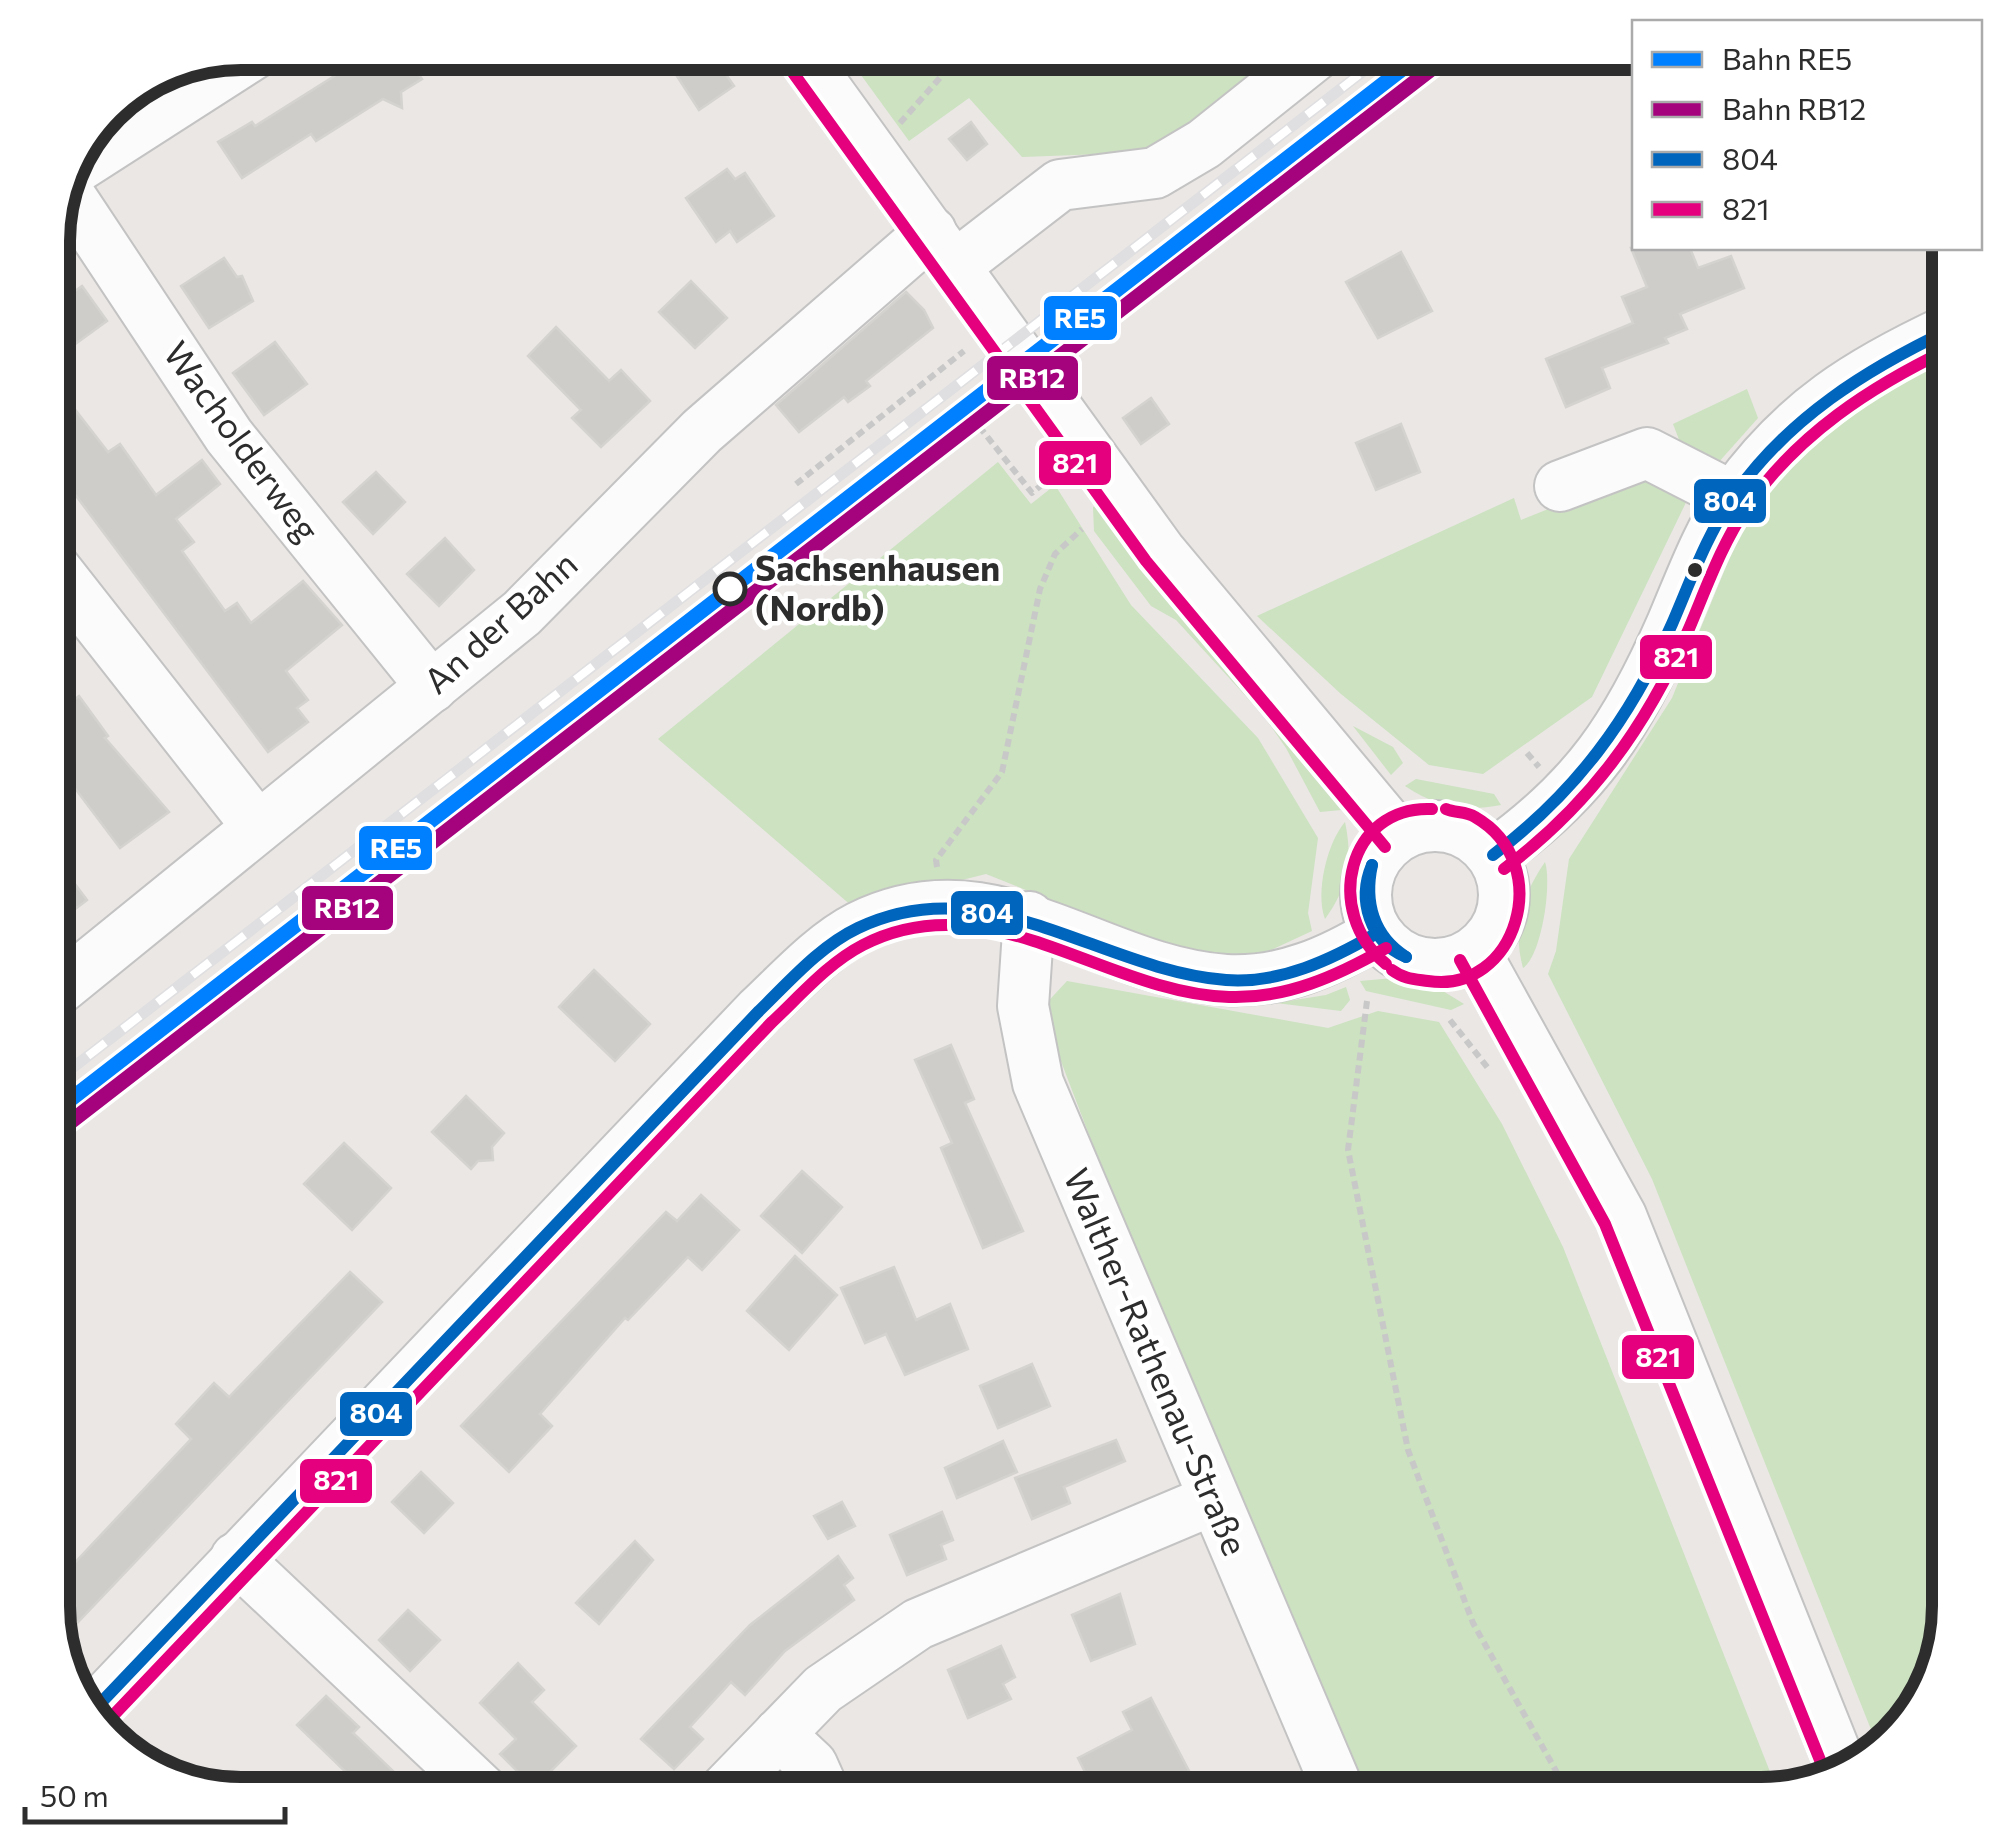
<svg xmlns="http://www.w3.org/2000/svg" width="2002" height="1847" viewBox="0 0 2002 1847" font-family="Commissioner,sans-serif">
<style>
.green{fill:#cce2c0}
.building{fill:#cfcdca;stroke:#d5d3d0;stroke-width:2.5}
.lines{fill:none;stroke-linecap:round;stroke-linejoin:round}
.minor-casing{stroke:#c4c3c3;stroke-width:54}
.path{stroke:#c8c8c8;stroke-width:6;stroke-dasharray:8 5;stroke-linecap:butt}
.minor{stroke:#fcfbfb;stroke-width:50}
.rail-casing{stroke:#dfdee0;stroke-width:11}
.rail{stroke:#fff;stroke-width:8;stroke-dasharray:22;stroke-linecap:butt}
.bus-1-casing{stroke:#fff;stroke-width:20}
.bus-2-casing{stroke:#fff;stroke-width:20}
.bus-1{stroke:#0065bd;stroke-width:12}
.bus-2{stroke:#e5007d;stroke-width:12}
.rail-1-casing{stroke:#fff;stroke-width:22}
.rail-2-casing{stroke:#fff;stroke-width:22}
.rail-1{stroke:#0080ff;stroke-width:15}
.rail-2{stroke:#a5027d;stroke-width:15}
.bus-dot{fill:#2d2d2d;stroke:#fff;stroke-width:4}
.stop-dot{fill:#fff;stroke:#2d2d2d;stroke-width:5}
.labels{text-anchor:middle;stroke-width:9;stroke-linejoin:round;paint-order:stroke}
.street-label{font-size:35px;fill:#2d2d2d;stroke:#fff}
.stop-label{font-size:35px;font-weight:bold;fill:#2d2d2d;stroke:#fff;text-anchor:start}
.rim{fill:none;stroke:#2d2d2d;stroke-width:12}
.line-badge{stroke:#fff;stroke-width:4}
.badge-label{font-size:28px;text-anchor:middle;font-weight:bold;fill:#fff}
</style>
<rect width="100%" height="100%" fill="#eae7e4"/>
<g class="green">
<polygon points="845,53 1307,53 1184,151 1022,157 969,98 909,141"/>
<path d="M1949,356V1606C1940,1655 1929,1724 1878,1747L1652,1179L1548,974L1556,951L1569,859L1672,698L1755,496L1892,378Z"/>
<polygon points="1747,389 1758,418 1709,473 1687,460 1673,424"/>
<polygon points="998,462 1031,504 1055,485 1131,605 1258,738 1318,838 1308,913 1312,931 1258,956 1186,954 986,874 853,907 658,739"/>
<polygon points="1638,473 1692,490 1592,697 1483,774 1429,765 1341,694 1257,616 1514,498 1521,520"/>
<polygon points="1105,500 1281,719 1341,810 1320,812 1286,748 1263,715 1176,620 1151,606 1094,531 1093,507"/>
<polygon points="1353,726 1393,747 1403,763 1391,775"/>
<path d="M1416,779L1494,794L1501,805C1464,812 1436,807 1405,786Z"/>
<path d="M1345,822C1353,860 1348,887 1325,919C1315,893 1327,843 1345,822Z"/>
<path d="M1545,862C1552,883 1542,955 1523,968C1512,928 1523,894 1545,862Z"/>
<polygon points="1394,978 1438,988 1464,1004 1451,1010 1366,991 1360,981"/>
<polygon points="1067,981 1328,1028 1378,1011 1439,1022 1502,1124 1563,1247 1778,1792 1368,1794 1153,1302 1041,1009"/>
<polygon points="1346,987 1350,1000 1341,1011 1276,1003 1326,995"/>
</g>
<g class="building">
<polygon points="371,53 405,53 422,79 401,92 402,108 383,99 316,141 311,134 242,178 218,142 252,122 255,126"/>
<polygon points="705,53 711,53 734,86 699,110 675,73"/>
<polygon points="971,122 987,144 967,160 949,139"/>
<polygon points="727,169 735,179 745,173 774,216 737,242 730,231 716,242 686,198"/>
<polygon points="1631,248 1690,248 1698,268 1731,256 1744,288 1680,314 1687,329 1665,338 1668,343 1602,368 1610,388 1566,407 1546,359 1633,323 1622,297 1647,287"/>
<polygon points="1401,252 1432,311 1378,338 1346,282"/>
<polygon points="224,258 237,277 242,276 253,301 209,328 181,286"/>
<polygon points="691,281 727,318 695,348 659,312"/>
<polygon points="82,286 107,321 67,350 53,330 53,307"/>
<polygon points="906,292 924,310 933,328 866,381 870,386 848,402 844,397 799,432 776,405"/>
<polygon points="556,327 609,381 621,370 650,401 601,447 572,418 581,410 528,356"/>
<polygon points="275,342 307,384 264,415 233,373"/>
<polygon points="53,381 108,452 120,444 156,495 202,460 220,484 176,519 194,542 182,551 225,611 237,603 251,623 303,581 342,625 286,671 308,700 297,708 308,722 268,752 53,465"/>
<polygon points="1151,398 1169,424 1141,444 1123,418"/>
<polygon points="1401,424 1420,472 1376,490 1356,443"/>
<polygon points="376,472 405,502 373,534 343,502"/>
<polygon points="445,538 474,570 439,606 407,574"/>
<polygon points="79,696 108,736 105,738 169,812 120,848 53,759 53,716"/>
<polygon points="53,855 87,900 53,926"/>
<polygon points="594,970 650,1024 615,1061 559,1007"/>
<polygon points="951,1045 974,1099 965,1103 1023,1231 983,1248 941,1148 952,1143 915,1060"/>
<polygon points="466,1096 504,1133 492,1147 493,1160 478,1161 471,1169 432,1132"/>
<polygon points="344,1143 391,1188 352,1230 304,1184"/>
<polygon points="802,1171 842,1207 802,1253 761,1216"/>
<polygon points="701,1195 739,1230 702,1270 688,1257 628,1320 625,1318 540,1414 552,1426 509,1472 461,1426 666,1212 677,1221"/>
<polygon points="795,1256 837,1295 789,1350 747,1311"/>
<polygon points="894,1267 916,1320 950,1304 968,1349 905,1375 886,1334 865,1343 841,1288"/>
<polygon points="350,1272 382,1302 62,1639 53,1618 53,1586 191,1439 176,1424 214,1383 229,1397"/>
<polygon points="1032,1364 1050,1406 998,1428 980,1386"/>
<polygon points="1116,1440 1125,1461 1064,1487 1070,1503 1032,1519 1015,1478"/>
<polygon points="1003,1441 1017,1472 957,1498 945,1468"/>
<polygon points="421,1472 453,1503 424,1533 392,1502"/>
<polygon points="842,1502 855,1526 828,1539 814,1516"/>
<polygon points="942,1512 953,1540 941,1545 946,1559 907,1575 890,1535"/>
<polygon points="635,1541 653,1560 599,1624 576,1603"/>
<polygon points="838,1556 853,1578 844,1585 854,1600 785,1651 745,1695 731,1682 690,1727 703,1739 674,1769 641,1739 750,1625"/>
<polygon points="1120,1594 1135,1644 1091,1661 1072,1615"/>
<polygon points="408,1610 440,1640 410,1671 379,1640"/>
<polygon points="1001,1646 1015,1677 1003,1684 1011,1699 968,1718 948,1670"/>
<polygon points="518,1663 544,1690 532,1702 576,1746 534,1788 500,1754 516,1739 480,1703"/>
<polygon points="326,1696 359,1727 353,1733 393,1771 372,1794 334,1794 350,1776 297,1725"/>
<polygon points="1151,1698 1201,1794 1096,1794 1078,1758 1132,1730 1123,1712"/>
</g>
<g class="lines">
<defs>
<g id="minor">
<polyline points="800,53 1160,551 1398,836"/>
<polyline points="68,173 255,53"/>
<polyline points="64,187 229,436 432,687"/>
<polyline points="955,266 1060,185 1155,173 1204,144 1318,53"/>
<polyline points="1560,486 1647,453 1733,497"/>
<polyline points="53,566 258,827"/>
<circle cx="1435" cy="895" r="69"/>
<path d="M1493,855C1585,790 1627,727 1672,624C1690,582 1708,532 1735,494C1794,412 1859,372 1949,330"/>
<polyline points="1029,917 1023,1006 1038,1083 1340,1794"/>
<polyline points="1475,952 1621,1216 1840,1764"/>
<polyline points="53,994 522,613 702,431 931,232"/>
<polyline points="236,1558 486,1794"/>
<path d="M94,1710L759,1011C789,983 822,946 859,927C993,860 1098,972 1226,980C1282,983 1331,961 1377,933"/>
<polyline points="779,1734 812,1765 825,1794"/>
<polyline points="721,1794 823,1689 918,1624 1212,1500"/>
</g>
</defs>
<use href="#minor" class="minor-casing"/>
<g class="path">
<polyline points="900,123 962,53"/>
<polyline points="796,484 964,351"/>
<polyline points="834,533 978,425 1032,493 1056,473"/>
<polyline points="1527,753 1539,767"/>
<polyline points="937,867 936,860 1002,772 1040,589 1055,554 1082,529"/>
<polyline points="1367,1001 1348,1150 1408,1450 1473,1623 1569,1794"/>
<polyline points="1450,1020 1488,1068"/>
</g>
<use href="#minor" class="minor"/>
<defs>
<polyline id="rail" points="53,1083 1387,53"/>
</defs>
<use href="#rail" class="rail-casing"/>
<use href="#rail" class="rail"/>
<defs>
<g id="bus-1">
<path d="M1493,855C1576,792 1630,719 1672,624C1691,580 1707,534 1735,494C1789,418 1865,370 1949,330"/>
<path d="M1372,865C1364,902 1373,936 1406,957"/>
<path d="M1372,865C1357,900 1370,942 1406,957"/>
<path d="M94,1710L759,1011C789,982 820,946 858,928C988,866 1099,970 1226,980C1280,984 1331,960 1377,933"/>
</g>
<g id="bus-2">
<polyline points="786,63 1146,561 1385,847"/>
<path d="M1504,869C1589,805 1645,729 1688,631C1706,589 1721,545 1747,507C1798,434 1870,387 1949,349"/>
<polyline points="1460,960 1605,1224 1824,1770"/>
<path d="M1386,964C1322,912 1348,805 1432,809"/>
<path d="M1392,970C1404,979 1414,979 1428,981C1516,995 1557,864 1475,817C1466,811 1455,813 1446,809"/>
<path d="M107,1722L771,1023C800,996 828,963 863,945C989,880 1104,993 1229,997C1286,999 1337,976 1386,948"/>
</g>
</defs>
<use href="#bus-1" class="bus-1-casing"/>
<use href="#bus-2" class="bus-2-casing"/>
<use href="#bus-1" class="bus-1"/>
<use href="#bus-2" class="bus-2"/>
<defs>
<polyline id="rail-1" points="53,1113 1423,53"/>
<polyline id="rail-2" points="64,1127 1434,67"/>
</defs>
<use href="#rail-1" class="rail-1-casing"/>
<use href="#rail-2" class="rail-2-casing"/>
<use href="#rail-1" class="rail-1"/>
<use href="#rail-2" class="rail-2"/>
</g>
<circle class="bus-dot" cx="1695" cy="570" r="9"/>
<circle class="stop-dot" cx="730" cy="589" r="15"/>
<g class="labels">
<g class="street-label">
<text transform="translate(241 442) rotate(54)" y="12">Wacholderweg</text>
<text transform="translate(501 623) rotate(-42)" y="12">An der Bahn</text>
<text transform="translate(1155 1362) rotate(67)" y="12">Walther-Rathenau-Straße</text>
</g>
<g class="stop-label">
<text x="755" y="581">Sachsenhausen<tspan x="755" dy="40">(Nordb)</tspan></text>
</g>
</g>
<path d="M0 0H2002V1847H0ZM241 70H1761A171 171 0 0 1 1932 241V1606A171 171 0 0 1 1761 1777H241A171 171 0 0 1 70 1606V241A171 171 0 0 1 241 70Z" fill="#fff" fill-rule="evenodd"/>
<path class="rim" d="M241 70H1761A171 171 0 0 1 1932 241V1606A171 171 0 0 1 1761 1777H241A171 171 0 0 1 70 1606V241A171 171 0 0 1 241 70Z"/>
<g class="line-badge">
<rect x="1042" y="294" width="77" height="48" rx="10" fill="#0080ff"/>
<rect x="985" y="354" width="95" height="48" rx="10" fill="#a5027d"/>
<rect x="1037" y="439" width="76" height="48" rx="10" fill="#e5007d"/>
<rect x="1692" y="477" width="76" height="48" rx="10" fill="#0065bd"/>
<rect x="1638" y="633" width="76" height="48" rx="10" fill="#e5007d"/>
<rect x="357" y="824" width="77" height="48" rx="10" fill="#0080ff"/>
<rect x="300" y="884" width="95" height="48" rx="10" fill="#a5027d"/>
<rect x="949" y="889" width="76" height="48" rx="10" fill="#0065bd"/>
<rect x="1620" y="1333" width="76" height="48" rx="10" fill="#e5007d"/>
<rect x="338" y="1390" width="76" height="48" rx="10" fill="#0065bd"/>
<rect x="298" y="1457" width="76" height="48" rx="10" fill="#e5007d"/>
</g>
<g class="badge-label">
<text x="1080" y="328">RE5</text>
<text x="1032" y="388">RB12</text>
<text x="1075" y="473">821</text>
<text x="1730" y="511">804</text>
<text x="1676" y="667">821</text>
<text x="396" y="858">RE5</text>
<text x="347" y="918">RB12</text>
<text x="987" y="923">804</text>
<text x="1658" y="1367">821</text>
<text x="376" y="1423">804</text>
<text x="336" y="1490">821</text>
</g>
<rect x="1632" y="20" width="350" height="230" fill="#ffffff" stroke="#ababab" stroke-width="2.5"/>
<rect x="1652" y="52" width="50" height="15" fill="#0080ff" stroke="#ababab" stroke-width="2.5"/>
<text x="1722" y="70" font-size="30" fill="#2d2d2d">Bahn RE5</text>
<rect x="1652" y="102" width="50" height="15" fill="#a5027d" stroke="#ababab" stroke-width="2.5"/>
<text x="1722" y="120" font-size="30" fill="#2d2d2d">Bahn RB12</text>
<rect x="1652" y="152" width="50" height="15" fill="#0065bd" stroke="#ababab" stroke-width="2.5"/>
<text x="1722" y="170" font-size="30" fill="#2d2d2d">804</text>
<rect x="1652" y="202" width="50" height="15" fill="#e5007d" stroke="#ababab" stroke-width="2.5"/>
<text x="1722" y="220" font-size="30" fill="#2d2d2d">821</text>
<path d="M25 1807v15h260v-15" fill="none" stroke="#2d2d2d" stroke-width="5"/>
<text x="40" y="1807" font-size="30" fill="#2d2d2d" stroke="#ffffff" stroke-width="8" paint-order="stroke">50 m</text>
</svg>
